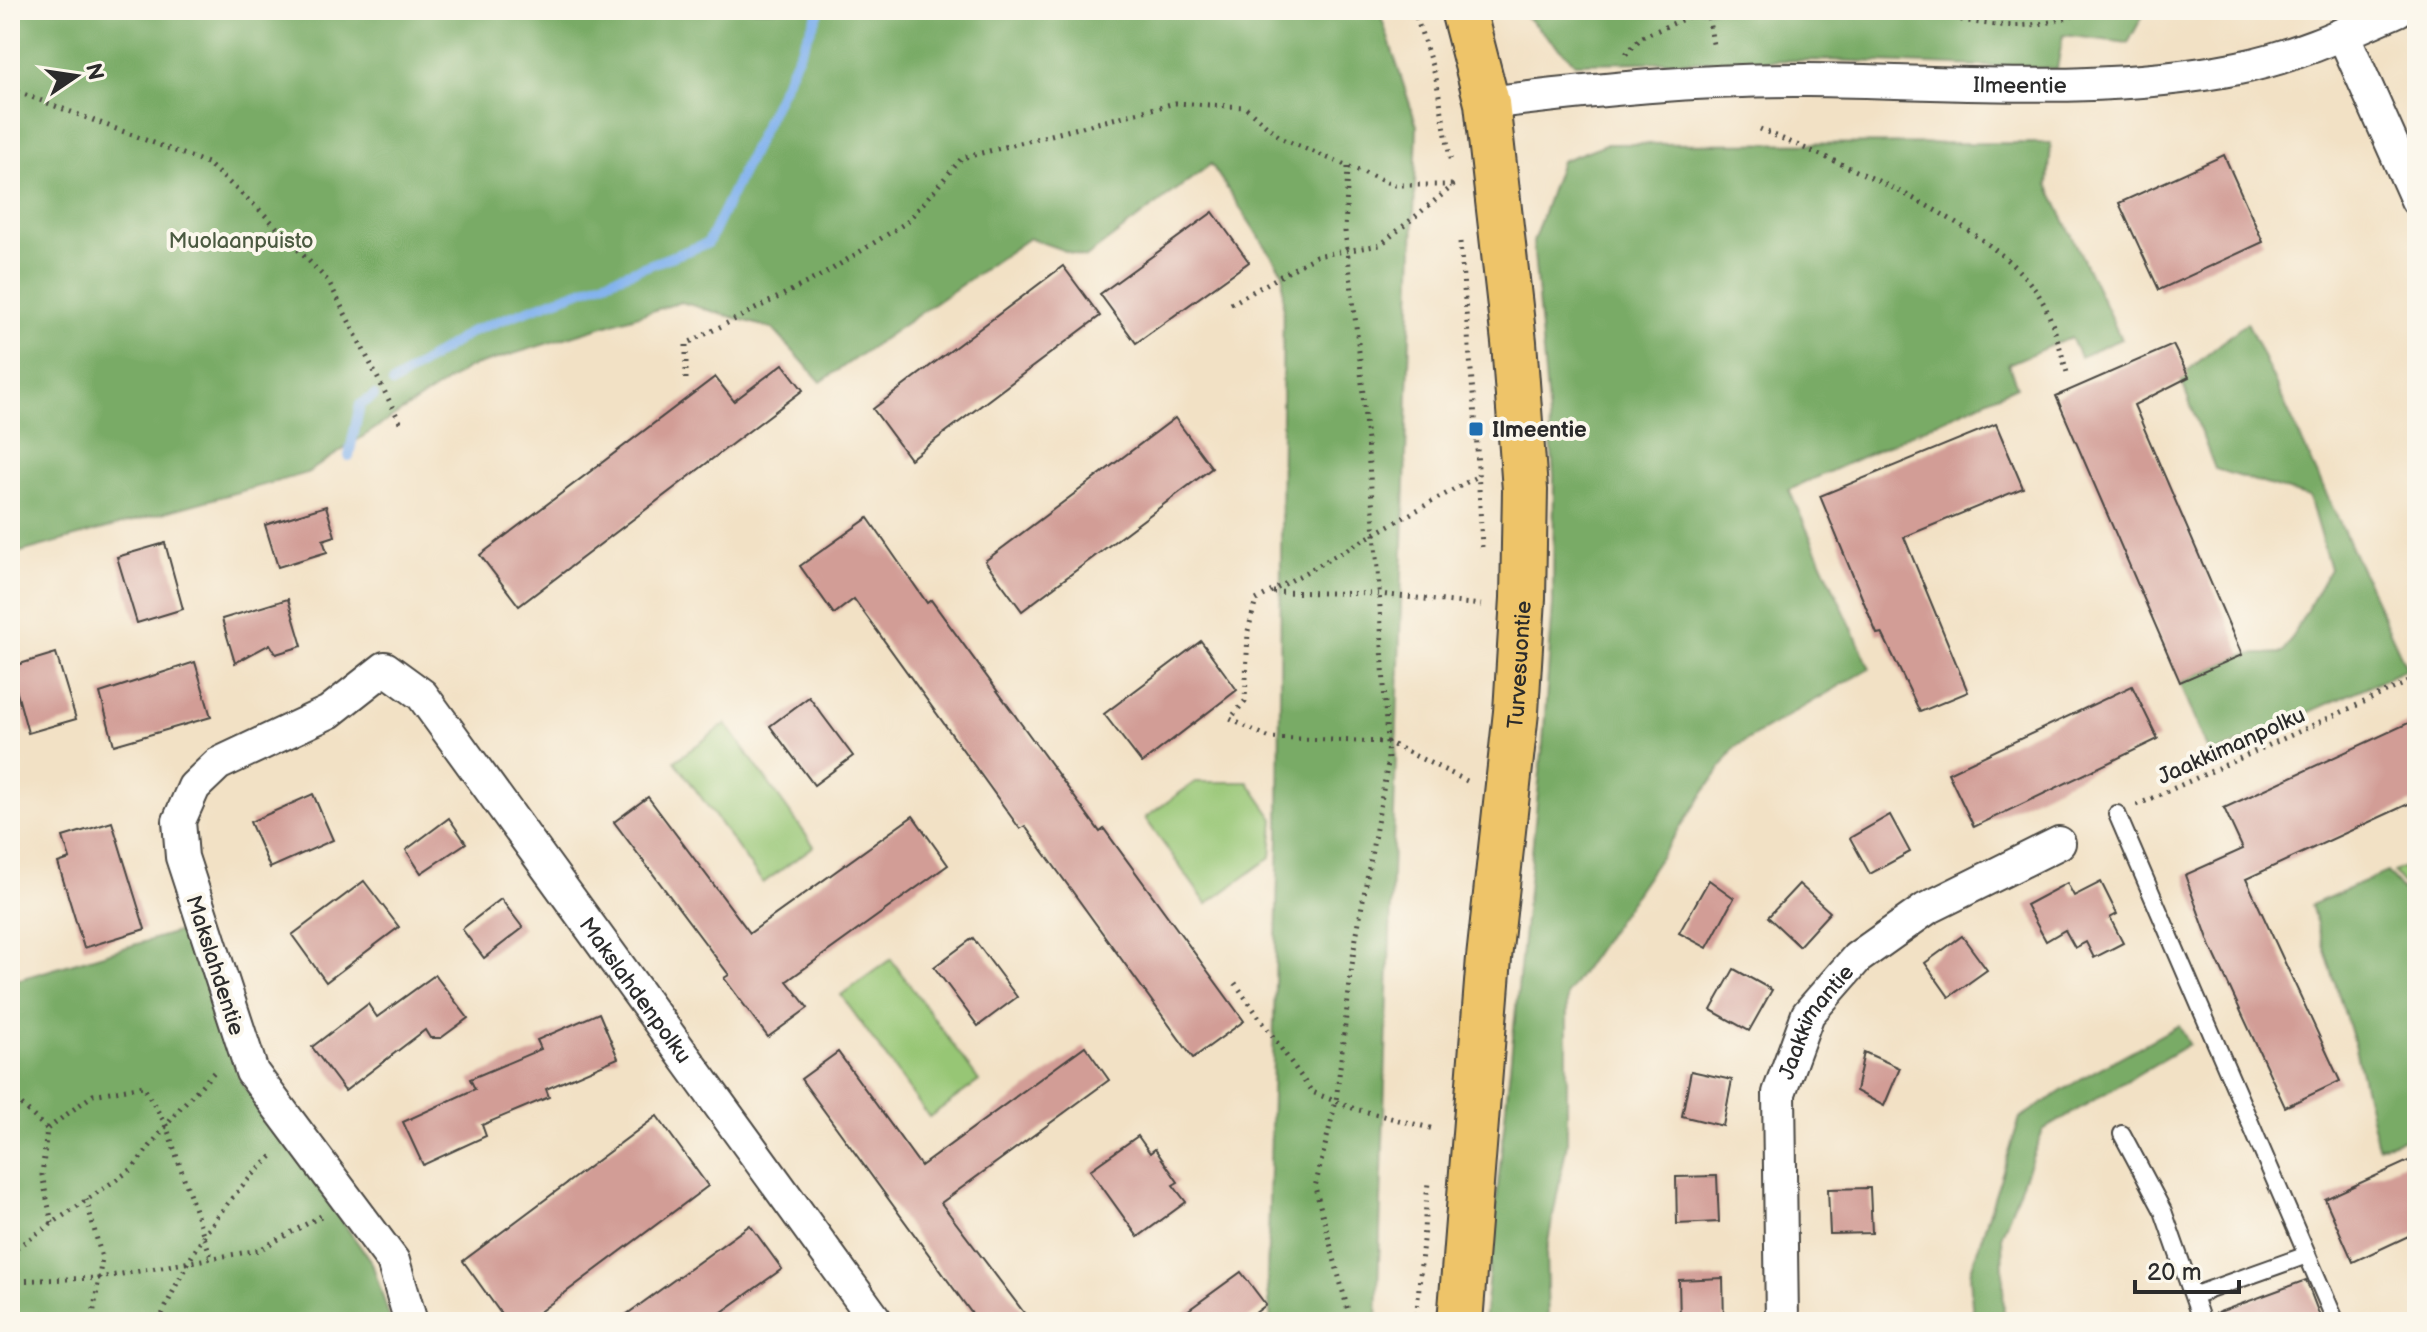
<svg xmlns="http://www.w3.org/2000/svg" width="2427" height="1332" viewBox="0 0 2427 1332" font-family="'Balsamiq Sans',sans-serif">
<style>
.green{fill:#97c675;stroke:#617850;stroke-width:2}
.forest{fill:#79ab66;stroke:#526b48;stroke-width:2}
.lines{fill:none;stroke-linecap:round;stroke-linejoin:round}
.stream{stroke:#83b3ee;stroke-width:10}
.building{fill:#d29d96}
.lane-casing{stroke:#494642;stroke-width:20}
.street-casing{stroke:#494642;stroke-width:36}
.primary-casing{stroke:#494642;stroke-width:48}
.path{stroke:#494642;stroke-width:5;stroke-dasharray:2 6;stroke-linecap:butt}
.lane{stroke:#fff;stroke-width:16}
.street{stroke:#fff;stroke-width:32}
.primary{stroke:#eec469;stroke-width:44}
.poi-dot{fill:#1f6fb2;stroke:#fbf7ec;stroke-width:3}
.labels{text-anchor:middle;stroke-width:8;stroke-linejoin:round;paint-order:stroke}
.street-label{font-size:22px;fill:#2b2b2b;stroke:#fbf7ec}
.park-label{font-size:22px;fill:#4b5a41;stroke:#fbf7ec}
.poi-label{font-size:22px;font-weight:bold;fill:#2b2b2b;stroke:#fbf7ec;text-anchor:start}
</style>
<rect width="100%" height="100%" fill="#fbf7ec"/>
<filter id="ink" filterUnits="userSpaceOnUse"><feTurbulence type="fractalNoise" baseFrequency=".0125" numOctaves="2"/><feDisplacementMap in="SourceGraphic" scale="16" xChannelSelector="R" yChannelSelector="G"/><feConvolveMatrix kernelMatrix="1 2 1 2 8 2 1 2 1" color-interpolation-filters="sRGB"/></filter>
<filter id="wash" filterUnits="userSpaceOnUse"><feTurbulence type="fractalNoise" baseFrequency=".006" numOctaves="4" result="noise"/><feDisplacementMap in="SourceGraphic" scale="32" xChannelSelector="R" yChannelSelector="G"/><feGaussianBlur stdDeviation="1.8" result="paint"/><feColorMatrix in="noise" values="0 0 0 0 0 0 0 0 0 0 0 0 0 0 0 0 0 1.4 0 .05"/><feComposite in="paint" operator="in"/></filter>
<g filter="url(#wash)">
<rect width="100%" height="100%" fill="#f2e1c5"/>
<g class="green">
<polygon points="726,724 814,846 763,883 675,761"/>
<polygon points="1195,782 1248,782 1274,819 1271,857 1207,904 1145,818"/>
<polygon points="2417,861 2417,901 2393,872"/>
<polygon points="891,959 979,1081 929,1117 841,995"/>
</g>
<g class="forest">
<polygon points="10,10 1379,10 1417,126 1377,1322 1271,1322 1267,1278 1279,836 1283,273 1211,164 1085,258 1029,238 821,382 773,329 681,302 468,368 307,473 10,555"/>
<polygon points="1519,10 2146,10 2128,43 2063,35 2057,69 1827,60 1575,63"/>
<polygon points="2051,143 2048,185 2121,339 2080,357 2071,337 2008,364 2017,386 1789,490 1870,668 1735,747 1567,994 1567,1143 1546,1253 1548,1322 1484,1322 1543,743 1553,605 1554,475 1533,242 1561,161 1606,144"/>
<polygon points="2247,322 2407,669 2210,756 2180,682 2242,655 2283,653 2330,569 2309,497 2215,469 2180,377"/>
<polygon points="2387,872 2417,907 2417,1134 2378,1147 2354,1044 2311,905"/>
<polygon points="187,929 241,1081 372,1263 391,1322 10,1322 10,982"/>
<polygon points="2179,1025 2189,1044 2043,1130 2002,1234 2004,1322 1973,1322 1970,1273 2020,1118 2082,1078"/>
</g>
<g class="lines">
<g class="stream">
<polyline points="393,383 472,331 708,243 820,10"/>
<polyline points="349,456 360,405 374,396"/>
</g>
</g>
<g id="blocks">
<g class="building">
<polygon points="2224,155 2263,242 2159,290 2119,203"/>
<polygon points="1213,212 1249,262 1136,343 1100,294"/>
<polygon points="1063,266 1100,316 910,459 873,409"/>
<polygon points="2173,345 2189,377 2134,405 2242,655 2180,682 2056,396"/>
<polygon points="783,364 803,390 519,606 480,555 715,377 734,401"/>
<polygon points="1175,418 1212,468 1022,611 985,561"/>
<polygon points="1996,424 2023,488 1904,537 1968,692 1920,712 1882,633 1877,634 1820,496"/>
<polygon points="326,506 335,536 323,540 327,552 278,567 265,525"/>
<polygon points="868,518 927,603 931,600 1100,832 1104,829 1244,1021 1193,1058 1025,826 1020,829 854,599 834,614 800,566"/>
<polygon points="165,543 183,609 137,623 117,557"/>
<polygon points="288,599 302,646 276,654 270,644 235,663 222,619"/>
<polygon points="1201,641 1237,690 1142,763 1104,714"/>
<polygon points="56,653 76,719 28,733 10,667"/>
<polygon points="195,662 211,717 114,745 100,693"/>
<polygon points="2132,686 2158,739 1974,827 1948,773"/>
<polygon points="809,697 853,756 814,785 770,726"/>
<polygon points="2417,719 2417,800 2246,879 2340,1081 2285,1107 2211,947 2185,875 2243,849 2224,808"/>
<polygon points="313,794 333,840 270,868 250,822"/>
<polygon points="648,797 750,933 913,816 948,865 787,981 808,1008 768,1037 724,978 729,975 614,822"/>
<polygon points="1890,815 1910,852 1870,874 1850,838"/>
<polygon points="449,818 466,843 421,873 406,850"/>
<polygon points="112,822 145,929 84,948 58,863 70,859 63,837"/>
<polygon points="1709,880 1734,898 1707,948 1679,933"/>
<polygon points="364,881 399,927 326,982 292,935"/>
<polygon points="2101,882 2117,914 2110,918 2123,943 2094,958 2086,942 2075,948 2065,930 2046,941 2026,905 2067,883 2074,896"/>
<polygon points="1799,884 1830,912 1799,946 1768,917"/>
<polygon points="501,899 523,928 484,958 462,929"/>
<polygon points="1962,936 1987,970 1949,997 1925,963"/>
<polygon points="973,938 1017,997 978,1026 934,967"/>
<polygon points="1734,969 1772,990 1749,1031 1711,1010"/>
<polygon points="435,975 468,1018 441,1038 430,1038 425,1030 345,1091 312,1047 368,1004 377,1017"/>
<polygon points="599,1013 618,1058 546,1089 549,1097 482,1125 486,1136 423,1165 403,1122 475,1089 470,1079 541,1049 537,1040"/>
<polygon points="1085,1046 1109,1080 941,1203 1031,1322 978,1322 801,1079 838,1052 921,1166"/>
<polygon points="1864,1052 1900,1068 1884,1106 1856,1091"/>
<polygon points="1691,1071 1732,1080 1723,1126 1682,1116"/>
<polygon points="657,1116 708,1186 526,1322 507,1322 463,1261"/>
<polygon points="1138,1136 1150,1153 1155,1149 1178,1182 1173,1185 1186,1202 1138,1237 1090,1170"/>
<polygon points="2417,1157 2417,1232 2353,1262 2325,1199"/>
<polygon points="1717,1176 1719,1222 1677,1224 1676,1177"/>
<polygon points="1870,1188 1872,1233 1830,1234 1828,1189"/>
<polygon points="750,1225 782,1269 708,1322 616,1322"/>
<polygon points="1241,1272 1266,1305 1243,1322 1172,1322"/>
<polygon points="1723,1278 1724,1322 1680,1322 1679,1280"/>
<polygon points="2306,1280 2322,1322 2213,1322 2211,1315"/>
</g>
</g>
</g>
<g filter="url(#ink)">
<use href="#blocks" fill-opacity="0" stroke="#494642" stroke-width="2"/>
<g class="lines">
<defs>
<g id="lane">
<polyline points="2117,814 2336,1322"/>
<polyline points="2122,1134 2163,1211 2202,1322"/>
<polyline points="2195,1295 2307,1255"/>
</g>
<g id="street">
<polyline points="2343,34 2417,200"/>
<path id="s1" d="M1487,103C1594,90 1700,79 1808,80C1950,81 2097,96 2238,68C2294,57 2346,33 2398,10"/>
<path id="s2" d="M411,1322L393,1261L252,1072L182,857L179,821L194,787L218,764L329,712L385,668L422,695L877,1322"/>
<path id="s3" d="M1782,1322L1779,1093L1808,1014L1857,958L1926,909L2059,843"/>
</g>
<g id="primary">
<path id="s4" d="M1460,1322L1489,958L1516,712L1523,598L1525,490L1514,342L1487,103L1463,10"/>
</g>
</defs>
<use href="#lane" class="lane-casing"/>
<use href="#street" class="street-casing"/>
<use href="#primary" class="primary-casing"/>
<g class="path">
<polyline points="1414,10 1436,78 1451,164"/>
<polyline points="1707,10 1714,49"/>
<path d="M1922,10C1978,26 2032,35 2087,10"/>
<polyline points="1626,54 1642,37 1704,10"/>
<polyline points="10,89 207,163 262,212 329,282 401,424"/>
<path d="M1760,129C1842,165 1983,218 2036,291C2052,313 2060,349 2068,376"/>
<polyline points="1348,167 1345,231 1360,360 1378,569 1388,763 1354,949 1336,1101 1315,1187 1351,1322"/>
<polyline points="1460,242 1476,429 1482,547"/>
<polyline points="1231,304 1316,256 1380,245 1454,185"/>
<polyline points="686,379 686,344 826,273 907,222 962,158 1175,103 1245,107 1282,139 1394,185 1455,185"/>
<polyline points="1273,592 1379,594 1481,605"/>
<polyline points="1467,781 1387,742 1270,738 1230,719 1245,701 1248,631 1256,600 1478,476"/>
<polyline points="2137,805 2417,678"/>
<polyline points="1235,983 1312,1092 1355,1109 1434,1129"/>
<polyline points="10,1094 47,1129"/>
<polyline points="86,1199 102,1258 92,1322"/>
<polyline points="52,1223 42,1175 47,1129 93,1095 143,1086 166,1125 212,1260"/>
<polyline points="10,1252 132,1169 181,1107 217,1069"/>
<polyline points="10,1281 99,1278 259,1250 321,1216"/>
<path d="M159,1322C188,1256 220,1202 275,1154"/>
<polyline points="1416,1322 1428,1182"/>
</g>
<use href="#lane" class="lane"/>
<use href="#street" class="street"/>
<use href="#primary" class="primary"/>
</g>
</g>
<rect class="poi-dot" x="1468" y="421" width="16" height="16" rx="4"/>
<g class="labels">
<g class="street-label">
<text dy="8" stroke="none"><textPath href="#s1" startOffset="534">Ilmeentie</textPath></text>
<text dy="8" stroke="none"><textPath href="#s4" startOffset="660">Turvesuontie</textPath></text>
<text transform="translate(2231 745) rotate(-24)" y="8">Jaakkimanpolku</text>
<text transform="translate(216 965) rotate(72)" y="8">Makslahdentie</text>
<text dy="8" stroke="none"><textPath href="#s2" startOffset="1236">Makslahdenpolku</textPath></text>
<text dy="8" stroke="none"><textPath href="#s3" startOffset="310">Jaakkimantie</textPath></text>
</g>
<g class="park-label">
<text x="241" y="248">Muolaanpuisto</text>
</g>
<g class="poi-label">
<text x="1492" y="437">Ilmeentie</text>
</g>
</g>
<rect width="2427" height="1332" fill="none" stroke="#fbf7ec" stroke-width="40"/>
<g transform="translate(76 76) rotate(77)" stroke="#fbf7ec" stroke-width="6" paint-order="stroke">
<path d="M0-6L14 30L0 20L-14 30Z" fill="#2b2b2b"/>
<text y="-12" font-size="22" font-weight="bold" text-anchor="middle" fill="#2b2b2b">N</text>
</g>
<path d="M2135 1280v12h104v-12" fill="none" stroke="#2b2b2b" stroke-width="4"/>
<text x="2147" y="1280" font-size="24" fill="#2b2b2b" stroke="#fbf7ec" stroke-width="6" paint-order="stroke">20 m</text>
</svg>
